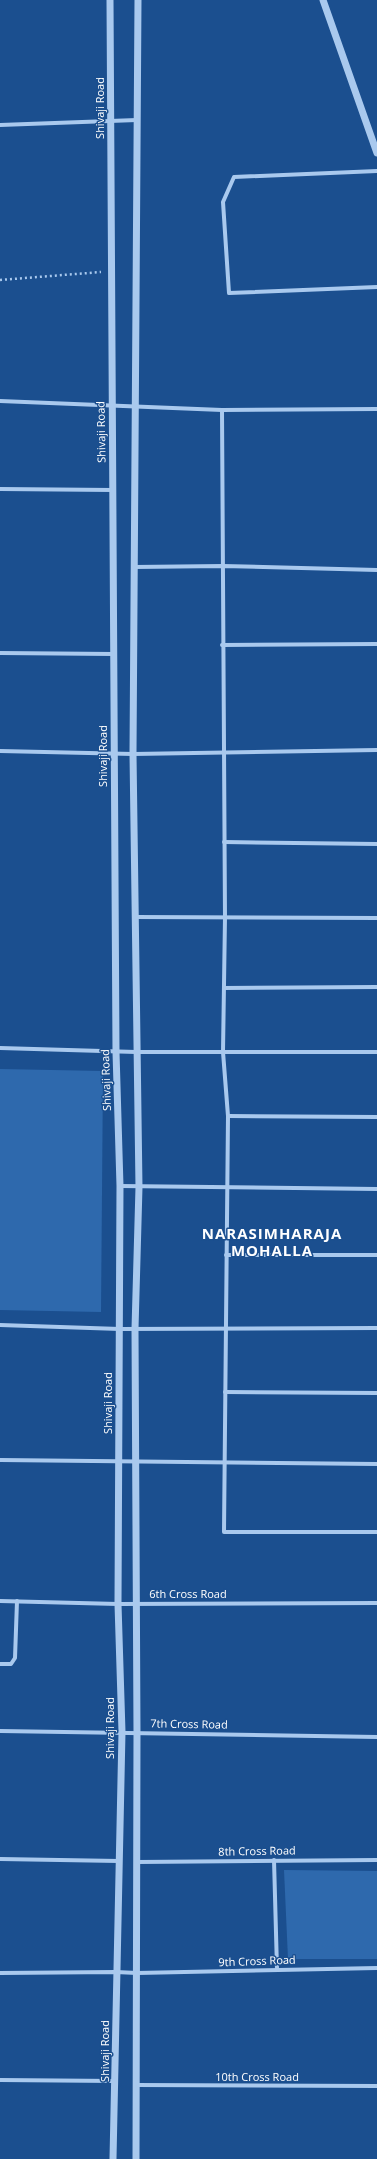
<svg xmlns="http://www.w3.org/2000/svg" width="377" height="2159" viewBox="0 0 377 2159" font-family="'Open Sans',sans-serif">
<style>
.green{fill:#2e69ad}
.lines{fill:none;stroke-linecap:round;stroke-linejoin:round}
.path{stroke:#a9c9ee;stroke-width:2.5;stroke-dasharray:2 3;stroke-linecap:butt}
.minor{stroke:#a9c9ee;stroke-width:4}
.tertiary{stroke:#a9c9ee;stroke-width:7}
.labels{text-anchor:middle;stroke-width:3;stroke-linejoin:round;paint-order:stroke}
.street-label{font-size:11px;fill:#fff;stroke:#1b4f8f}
.district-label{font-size:15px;font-weight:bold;letter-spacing:1px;fill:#fff;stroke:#1b4f8f}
</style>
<rect width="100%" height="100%" fill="#1b4f8f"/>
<g class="green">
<polygon points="0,1069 103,1071 101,1312 0,1310"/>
<polygon points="284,1870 377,1871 377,1959 288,1959"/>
</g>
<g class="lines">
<polyline class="path" points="0,280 101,272"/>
<g class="minor">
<polyline points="0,125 137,120"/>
<polyline points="377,171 234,177 223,202 229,293 377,287"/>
<polyline points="0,401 222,410 377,409"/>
<polyline points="222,410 225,917 223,1052 228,1116 224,1532 377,1532"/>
<polyline points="0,489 113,490"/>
<polyline points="134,567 223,566 377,570"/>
<polyline points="222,645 377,644"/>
<polyline points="0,653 114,654"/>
<polyline points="0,751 133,754 377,750"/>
<polyline points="224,842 377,844"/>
<polyline points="135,917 377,918"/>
<polyline points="224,988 377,987"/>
<polyline points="0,1048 136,1052 377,1052"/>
<polyline points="228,1116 377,1117"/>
<polyline points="120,1186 377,1189"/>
<polyline points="226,1255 377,1255"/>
<polyline points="0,1325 120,1329 377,1328"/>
<polyline points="225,1392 377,1393"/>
<polyline points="0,1460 377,1464"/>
<polyline points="0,1601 118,1604 377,1603"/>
<polyline points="0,1664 11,1664 15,1658 17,1601"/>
<polyline points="0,1731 377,1737"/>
<polyline points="0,1859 119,1861"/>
<polyline points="274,1860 277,1969"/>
<polyline points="137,1862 377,1860"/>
<polyline points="0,1973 116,1972 137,1973 377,1968"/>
<polyline points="0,2080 115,2081"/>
<polyline points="136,2085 377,2086"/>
</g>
<g class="tertiary">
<polyline points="110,0 116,1052 120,1186 118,1604 122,1732 113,2159"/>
<polyline points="323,0 377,153"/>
<polyline points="136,2159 137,1732 135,1329 139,1187 133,754 138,0"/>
</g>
</g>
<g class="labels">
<g class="street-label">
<text transform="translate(100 108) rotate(-90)" y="4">Shivaji Road</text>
<text transform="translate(101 432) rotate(-91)" y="4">Shivaji Road</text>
<text transform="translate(103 756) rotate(-90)" y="4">Shivaji Road</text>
<text transform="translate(106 1080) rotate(-92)" y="4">Shivaji Road</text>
<text transform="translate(108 1403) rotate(-90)" y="4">Shivaji Road</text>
<text x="188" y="1598">6th Cross Road</text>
<text transform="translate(189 1724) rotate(1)" y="4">7th Cross Road</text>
<text transform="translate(110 1728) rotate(-90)" y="4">Shivaji Road</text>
<text transform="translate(257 1851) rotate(-1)" y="4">8th Cross Road</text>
<text transform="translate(257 1961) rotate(-2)" y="4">9th Cross Road</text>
<text transform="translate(105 2051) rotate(-90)" y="4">Shivaji Road</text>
<text x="257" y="2081">10th Cross Road</text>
</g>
<g class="district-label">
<text x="272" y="1239">NARASIMHARAJA<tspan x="272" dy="17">MOHALLA</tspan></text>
</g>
</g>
</svg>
